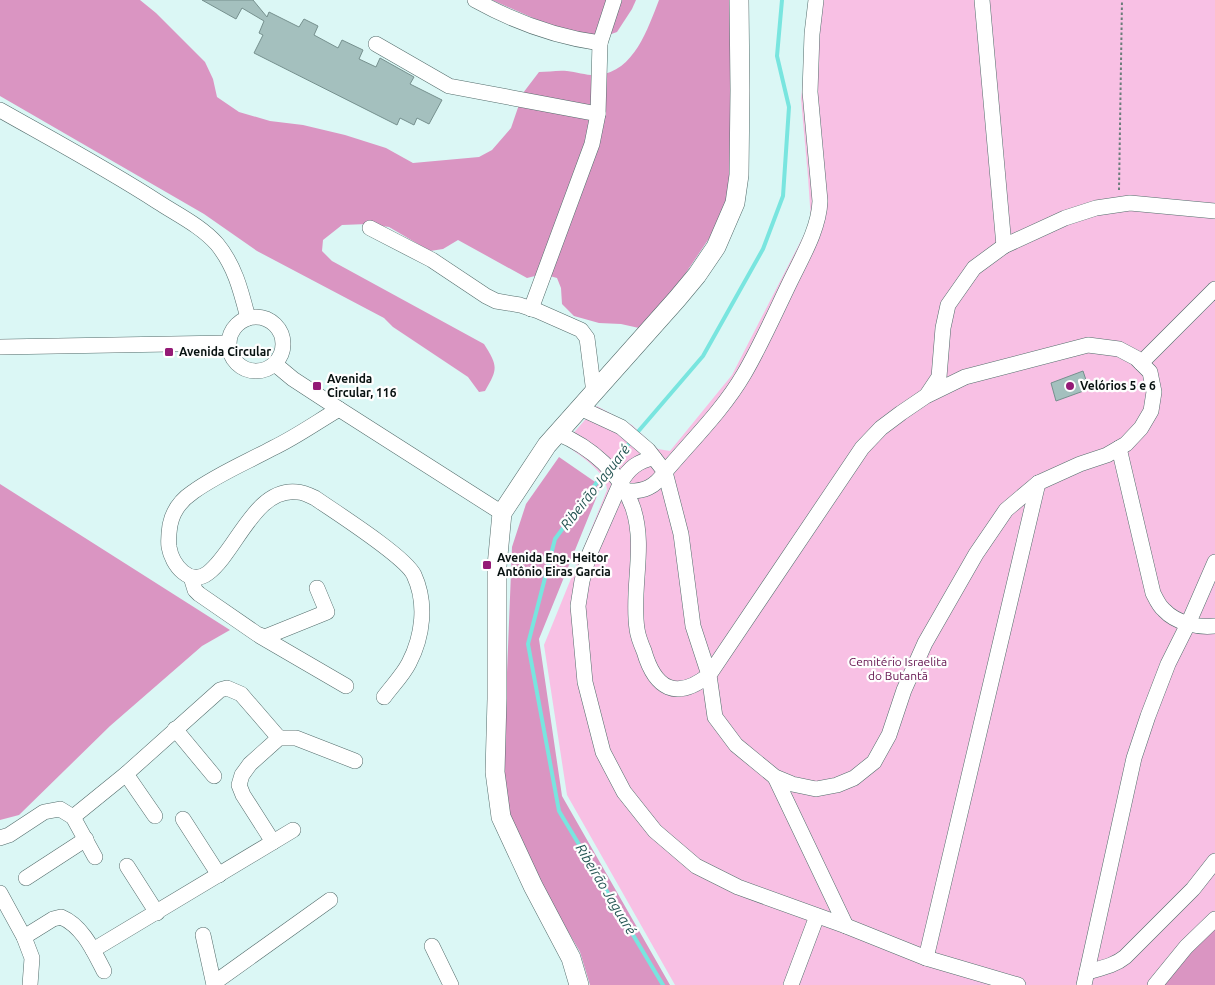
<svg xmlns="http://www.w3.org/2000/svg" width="1215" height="985" viewBox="0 0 1215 985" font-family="Ubuntu,sans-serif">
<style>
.green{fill:#f8c0e4}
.forest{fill:#da95c2}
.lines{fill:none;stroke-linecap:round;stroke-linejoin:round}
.stream{stroke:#79e5df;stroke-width:4}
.building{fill:#a4c0be;stroke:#76908e}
.minor-casing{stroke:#536c6b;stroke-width:16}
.major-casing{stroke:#536c6b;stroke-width:20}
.path{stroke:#6b7d7b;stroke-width:2;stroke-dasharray:2.5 2.5;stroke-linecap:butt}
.minor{stroke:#fff;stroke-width:15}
.major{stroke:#fff;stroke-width:19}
.poi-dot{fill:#941a76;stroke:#fefefe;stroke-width:2}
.labels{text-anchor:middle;stroke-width:4.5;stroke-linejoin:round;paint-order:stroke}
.poi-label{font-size:12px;font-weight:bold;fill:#081211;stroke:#fefefe;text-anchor:start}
.park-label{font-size:12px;fill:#63134e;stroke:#fefefe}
.water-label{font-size:14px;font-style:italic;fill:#255553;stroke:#fefefe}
</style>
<rect width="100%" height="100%" fill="#dbf7f5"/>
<path class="green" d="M811,0H1215V925L1163,985H675L567,795L544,645L607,490C607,472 578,454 564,444L597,406L632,425L658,449L670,451L732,375L811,221L808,177L801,99Z"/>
<g class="forest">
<path d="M0,0H140L156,13L205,62L213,79L217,97L239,112L270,121L303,125L345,135L386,148L413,163L479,157L492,150L511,128L523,93L539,72C548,72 558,70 567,71C577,72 588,76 598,75C634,72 648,28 659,0H737L734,153L727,200L710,237L675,289L639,328L621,324L599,323L574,316L562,304L561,288L557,278L543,274L527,278L458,240L443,249L430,251L389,227L367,224L342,225L323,240L322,251L332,261L484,344C498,366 498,369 485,391L479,392L468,377L393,327L384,318L257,251L204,214L0,96Z"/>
<polygon points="492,0 636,0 632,9 617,32 600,38 565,32"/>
<polygon points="559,457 601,486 539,639 562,796 670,985 590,985 580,952 514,839 503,773 512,547 526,504"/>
<polygon points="0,484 230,630 202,646 110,726 19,815 0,820"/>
<polygon points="1215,925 1215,985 1163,985"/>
</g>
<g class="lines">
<g class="stream">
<polyline points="636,434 703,356 763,249 783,196 789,107 777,56 782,0"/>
<polyline points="611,465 632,440"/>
<polyline points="606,470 555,539 528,644 559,811 663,985"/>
</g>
</g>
<g class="building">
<polygon points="202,0 253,0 267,17 269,12 299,27 304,19 318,26 314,35 338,48 342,40 363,50 359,59 376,67 380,58 414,77 410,84 442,100 429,124 417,118 414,125 400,118 397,125 254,53 263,35 259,33 264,21 242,8 236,19"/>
<polygon points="1083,371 1089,389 1056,401 1051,383"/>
</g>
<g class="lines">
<defs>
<g id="minor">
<path d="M475,0C513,21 556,37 600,43L614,0"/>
<polyline points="982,0 1004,246"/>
<polyline points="376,44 449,86 598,114 592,144 531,309"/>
<path d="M0,110C53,140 107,169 158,202C178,215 201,226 217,244C235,266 241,291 248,318"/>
<polyline points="598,114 600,43"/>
<polyline points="370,228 432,260 486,296 496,301 520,305 538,311 581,330 587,338 594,393"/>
<circle cx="256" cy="344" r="27"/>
<polyline points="0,347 228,343"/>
<polyline points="1141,363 1215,289"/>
<polyline points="275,364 293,379 339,409 502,513"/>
<polyline points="927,395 939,377 943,328 948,305 974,268 1004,246 1065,218 1096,208 1130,203 1215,211"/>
<path d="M339,409C317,422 296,437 273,448C247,462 218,474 193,492C181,500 173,510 170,525C169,532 168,540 169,547C172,565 190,587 208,573C236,552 255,487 297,492C303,492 309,495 315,498C335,512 405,556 414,575C427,603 423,636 409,663C403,675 392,686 384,697"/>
<path d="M557,433C591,447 621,473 633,508C646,547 631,589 637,629C638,637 641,644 644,651C655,689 676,701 709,675L862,448L881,428L901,413L926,396L965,377L1088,345L1119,349L1136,358L1150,372L1154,392L1151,411L1141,428L1126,444L1107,455L1080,464L1038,483L1006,510L976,554L925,643L904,690L889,735L874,762L854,778L837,785L816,789L792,784L775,777L736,745L715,717L709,675L693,626L681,534L665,472L648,450L621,427L580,408"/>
<path d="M1119,448L1153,593C1156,599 1159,606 1164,610C1176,623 1198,628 1215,626"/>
<path d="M654,458C638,461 629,468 621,482L589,555L582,581L578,606L585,682L603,752L624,792L655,831L696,866L738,887L846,926L926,958L1018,985"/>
<path d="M626,491C644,492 655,487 665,472C692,440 723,410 744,374C761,345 775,313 790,282C802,257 819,229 820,201L810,92L812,34L816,0"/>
<polyline points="191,577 195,590 199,594 257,634 265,637 327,612 317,588"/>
<polyline points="260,636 346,686"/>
<polyline points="175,729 214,776"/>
<polyline points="126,774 155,816"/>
<polyline points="775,777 846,926"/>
<polyline points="73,817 126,774 220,690 227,688 241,694 279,738"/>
<polyline points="183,819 219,875"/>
<polyline points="0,838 9,835 44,812 60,809 73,817 95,857"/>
<polyline points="273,842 243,795 239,785 242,775 250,764 279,738 296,738 355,761"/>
<polyline points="127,866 157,913"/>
<polyline points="26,878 86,839"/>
<polyline points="0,893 24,937 32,958 30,985"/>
<polyline points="203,935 214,985"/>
<path d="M24,937L53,919L61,917C83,926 94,952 104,971"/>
<polyline points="432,946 451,985"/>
<polyline points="93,950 293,830"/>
<polyline points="926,958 1038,483"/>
<path d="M1087,972C1101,968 1114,966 1125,957L1193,889L1215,861"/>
<polyline points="214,983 330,900"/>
<polyline points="791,985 817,916"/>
<polyline points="1084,985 1134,758 1148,716 1168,664 1188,624 1215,562"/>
<polyline points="1155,985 1186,947 1215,919"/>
</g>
<polyline id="major" points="579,985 571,958 533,886 501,817 495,772 497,699 497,566 502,513 547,445 677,299 697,275 716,247 735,203 739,175 740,90 739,0"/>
</defs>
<use href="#minor" class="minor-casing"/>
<use href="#major" class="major-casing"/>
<polyline class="path" points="1119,190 1122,0"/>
<use href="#minor" class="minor"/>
<use href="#major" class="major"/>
</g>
<g class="poi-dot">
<rect x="164" y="347" width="10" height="10" rx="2.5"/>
<rect x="312" y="381" width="10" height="10" rx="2.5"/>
<circle cx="1070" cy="386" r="5"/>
<rect x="482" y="560" width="10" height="10" rx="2.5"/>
</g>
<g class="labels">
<g class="poi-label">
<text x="179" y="356">Avenida Circular</text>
<text x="327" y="383">Avenida<tspan x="327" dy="14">Circular, 116</tspan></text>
<text x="1080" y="390">Velórios 5 e 6</text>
<text x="497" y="562">Avenida Eng. Heitor<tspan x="497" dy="14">Antônio Eiras Garcia</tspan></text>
</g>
<g class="park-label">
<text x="898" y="666">Cemitério Israelita<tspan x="898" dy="14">do Butantã</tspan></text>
</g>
<g class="water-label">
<text transform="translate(595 487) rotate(-52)" y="5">Ribeirão Jaguaré</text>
<text transform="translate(606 889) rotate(59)" y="5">Ribeirão Jaguaré</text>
</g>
</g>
</svg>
